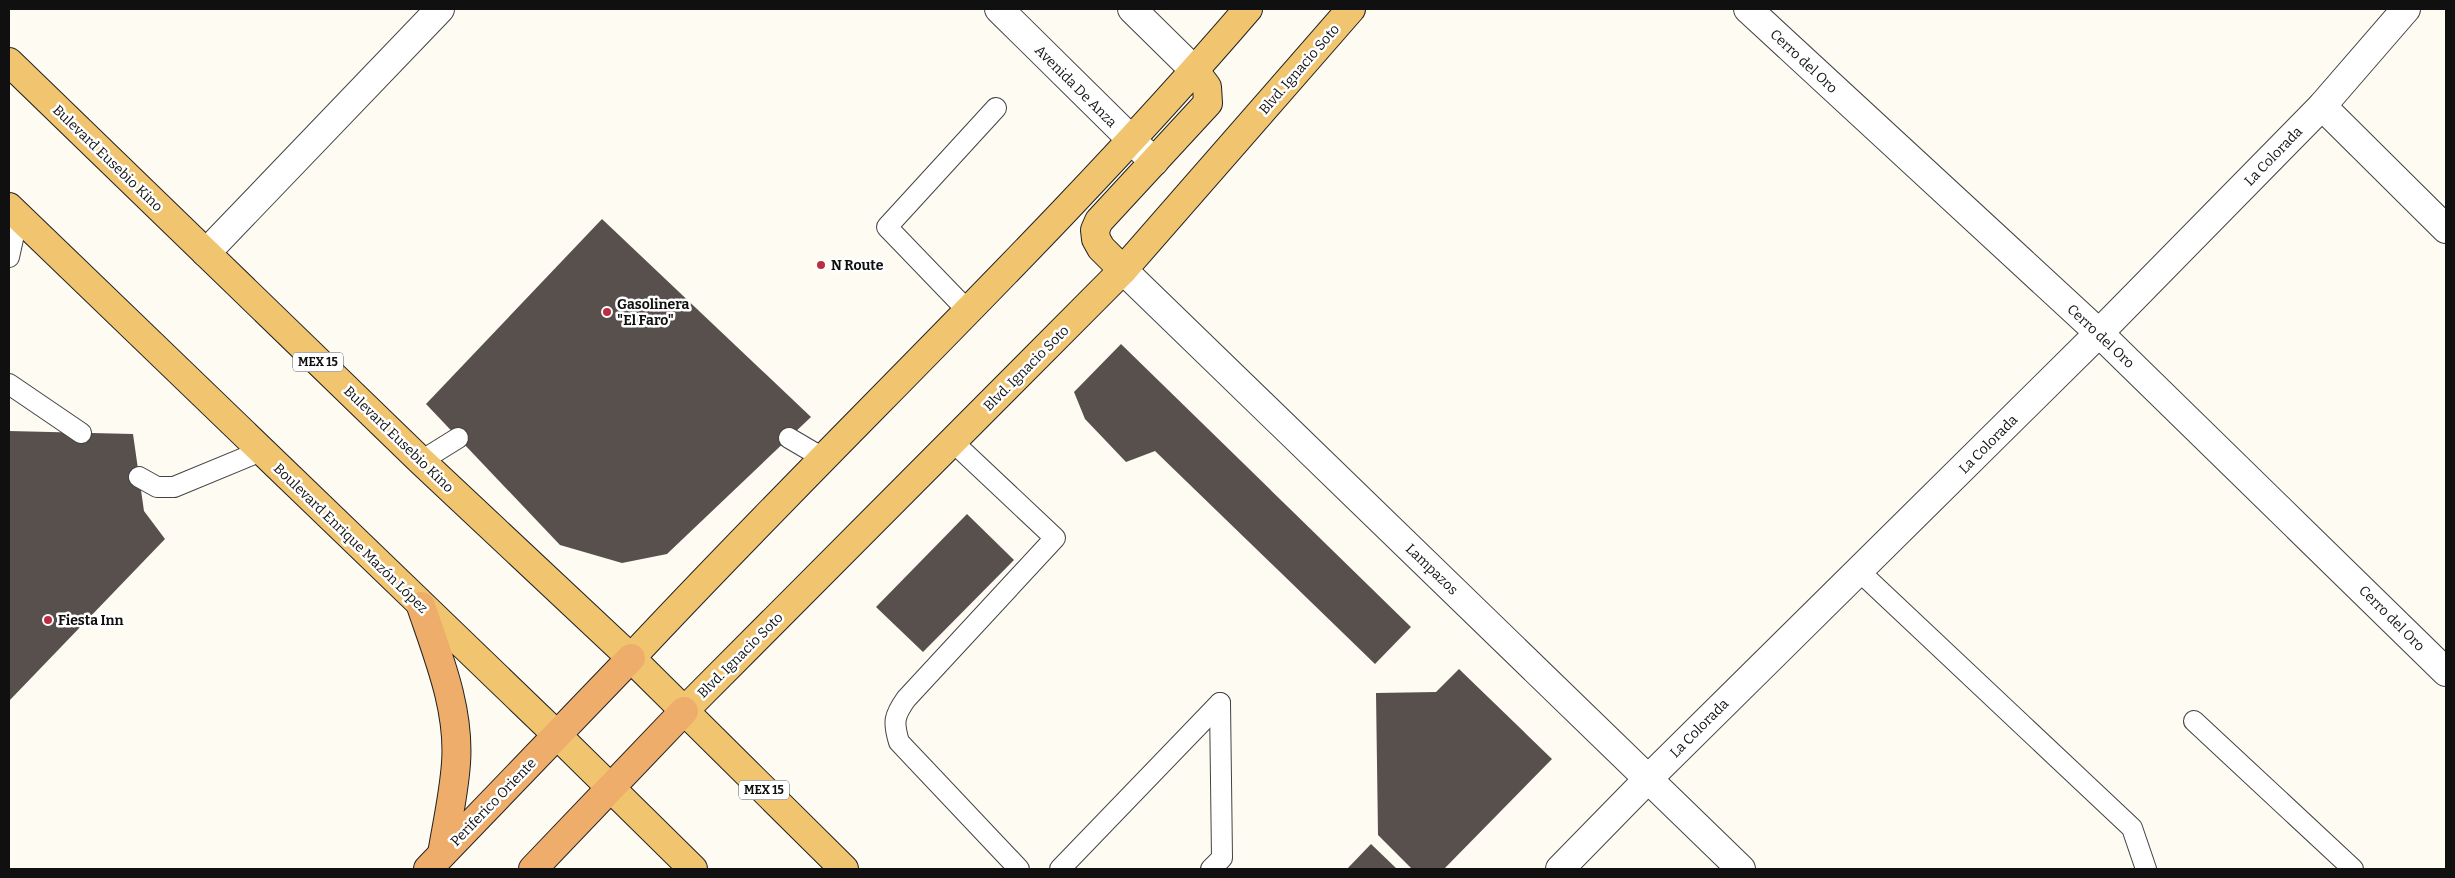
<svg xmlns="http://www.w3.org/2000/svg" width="2455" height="878" viewBox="0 0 2455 878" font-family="Bitter,serif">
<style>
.building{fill:#58504c}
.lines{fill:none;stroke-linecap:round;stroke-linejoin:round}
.service-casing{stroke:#434343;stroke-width:22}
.minor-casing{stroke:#434343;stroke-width:30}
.primary-casing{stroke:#212121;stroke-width:30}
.trunk-casing{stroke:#212121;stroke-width:30}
.service{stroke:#fff;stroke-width:20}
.minor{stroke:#fff;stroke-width:28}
.primary{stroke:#f1c570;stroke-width:28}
.trunk{stroke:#eead6a;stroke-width:28}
.poi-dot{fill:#b92e42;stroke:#fff;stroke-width:2}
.labels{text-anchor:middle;stroke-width:5;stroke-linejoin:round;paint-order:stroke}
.shield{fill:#fff;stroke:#585858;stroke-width:1}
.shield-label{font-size:12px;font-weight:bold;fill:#101010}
.street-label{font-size:14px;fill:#101010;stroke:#fff}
.poi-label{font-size:14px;font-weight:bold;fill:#101010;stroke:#fff;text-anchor:start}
</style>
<rect width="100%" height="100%" fill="#fefbf3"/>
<g class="building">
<polygon points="602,219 811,417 667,554 622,563 560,545 426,404"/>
<polygon points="1121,344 1411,627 1375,664 1155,451 1126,462 1085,419 1074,392"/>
<polygon points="9,431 133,434 144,511 165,539 9,701"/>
<polygon points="967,514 1014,560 923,652 876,607"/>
<polygon points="1459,669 1552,759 1444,869 1412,869 1378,835 1376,693 1436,692"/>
<polygon points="1371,844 1397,869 1347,869"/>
</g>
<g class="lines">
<defs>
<g id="service">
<polyline points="9,257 18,216"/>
<polyline points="967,310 887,227 996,108"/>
<polyline points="9,384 81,433"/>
<polyline points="789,438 823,458"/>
<path d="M953,442L1055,538L906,699C894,716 893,722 899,742L1019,869"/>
<polyline points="421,461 458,438"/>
<polyline points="139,477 157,487 174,487 261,451"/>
<polyline points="1859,571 2132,828 2146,869"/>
<polyline points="2194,721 2353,869"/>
<polyline points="1060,869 1220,703"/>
<polyline points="1211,869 1222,858 1220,703"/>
</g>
<g id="minor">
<polyline points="999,9 1154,162"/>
<polyline points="1132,9 1195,71"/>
<polyline points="1748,9 2099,333 2446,672"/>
<polyline points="2322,106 2446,229"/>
<polyline points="206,253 440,9"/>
<polyline points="1123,270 1741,869"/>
<polyline points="1560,869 1648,779 2099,333 2322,106 2406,9"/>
</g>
<g id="primary">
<polyline points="9,62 421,461 631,658 844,869"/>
<polyline points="9,207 558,736 693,869"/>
<polyline points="1123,270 1101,248 1096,239 1095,230 1099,221 1208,103 1207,87 1195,71"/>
<path d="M631,658C835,439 1054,235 1248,9"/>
<polyline points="684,711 1123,270 1351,9"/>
</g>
<g id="trunk">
<path d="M421,606C438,656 460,709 456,763C454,793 447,824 442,854"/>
<polyline points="428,869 631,658"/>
<polyline points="533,869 684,711"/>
</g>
</defs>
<use href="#service" class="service-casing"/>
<use href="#minor" class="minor-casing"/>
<use href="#primary" class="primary-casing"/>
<use href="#trunk" class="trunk-casing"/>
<use href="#service" class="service"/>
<use href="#minor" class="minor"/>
<use href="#primary" class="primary"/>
<use href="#trunk" class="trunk"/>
</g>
<g class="poi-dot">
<circle cx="821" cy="265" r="5"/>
<circle cx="607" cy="312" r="5"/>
<circle cx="48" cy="620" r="5"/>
</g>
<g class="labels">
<g class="shield">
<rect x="293" y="352.5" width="50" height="19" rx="4"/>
<rect x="739" y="780.5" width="50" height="19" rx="4"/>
</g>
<g class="shield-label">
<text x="318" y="366">MEX 15</text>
<text x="764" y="794">MEX 15</text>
</g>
<g class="street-label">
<text transform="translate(1804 61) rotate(43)" y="5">Cerro del Oro</text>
<text transform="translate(1299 69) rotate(-49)" y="5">Blvd. Ignacio Soto</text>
<text transform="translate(1076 86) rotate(45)" y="5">Avenida De Anza</text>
<text transform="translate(2273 156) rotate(-46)" y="5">La Colorada</text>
<text transform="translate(108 158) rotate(44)" y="5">Bulevard Eusebio Kino</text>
<text transform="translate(2101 336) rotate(43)" y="5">Cerro del Oro</text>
<text transform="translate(1026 368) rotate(-45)" y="5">Blvd. Ignacio Soto</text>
<text transform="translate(399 439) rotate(44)" y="5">Bulevard Eusebio Kino</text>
<text transform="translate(1988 444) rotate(-45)" y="5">La Colorada</text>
<text transform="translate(351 538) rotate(44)" y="5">Boulevard Enrique Mazón López</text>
<text transform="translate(1432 569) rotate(44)" y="5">Lampazos</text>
<text transform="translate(2392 618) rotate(45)" y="5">Cerro del Oro</text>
<text transform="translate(740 655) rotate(-45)" y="5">Blvd. Ignacio Soto</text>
<text transform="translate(1699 728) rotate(-45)" y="5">La Colorada</text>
<text transform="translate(493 802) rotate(-46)" y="5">Periferico Oriente</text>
</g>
<g class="poi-label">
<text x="831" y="270">N Route</text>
<text x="617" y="309">Gasolinera<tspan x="617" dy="16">"El Faro"</tspan></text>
<text x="58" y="625">Fiesta Inn</text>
</g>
</g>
<rect width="2455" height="878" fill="none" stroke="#101010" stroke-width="20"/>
</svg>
